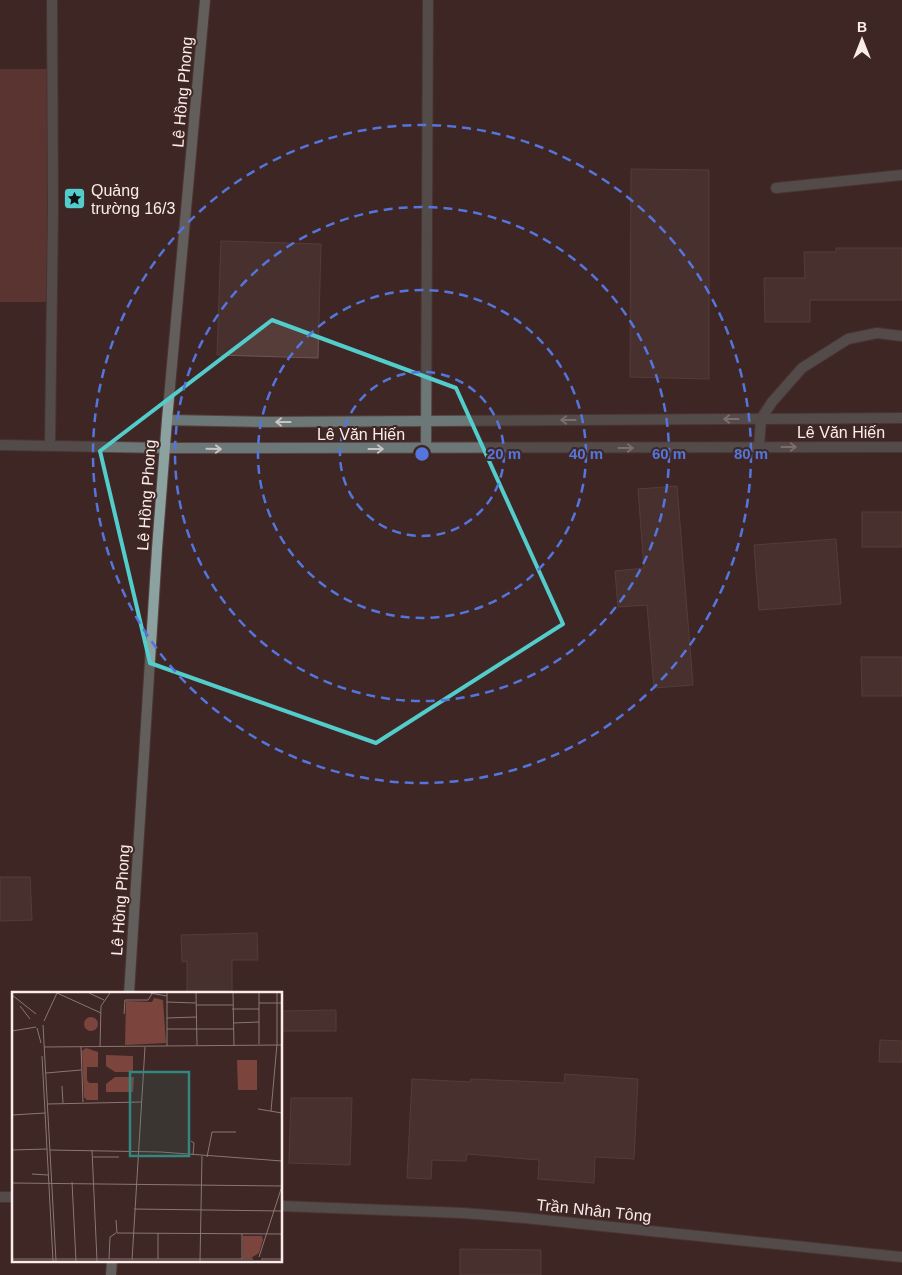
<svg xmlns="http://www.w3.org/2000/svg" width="902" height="1275" viewBox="0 0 902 1275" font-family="Helvetica,sans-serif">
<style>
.green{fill:#7b453e}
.building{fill:#563d3a;stroke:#6f5652}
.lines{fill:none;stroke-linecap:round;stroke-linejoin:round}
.lane-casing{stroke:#584340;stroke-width:12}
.street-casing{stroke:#584340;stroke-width:12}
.secondary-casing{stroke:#584340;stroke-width:12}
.lane{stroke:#6b7877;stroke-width:10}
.street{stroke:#6b7877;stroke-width:10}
.secondary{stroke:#8ca2a1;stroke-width:10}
.oneway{stroke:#c9c3c1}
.marked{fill:none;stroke:#53cdcb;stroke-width:4;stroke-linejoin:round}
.ring{fill:none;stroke:#5476dc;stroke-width:2.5;stroke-dasharray:9 6}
.labels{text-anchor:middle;stroke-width:4;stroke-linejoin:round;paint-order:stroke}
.street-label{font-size:16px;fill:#fbece9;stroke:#3e2724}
.poi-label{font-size:16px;fill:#fbece9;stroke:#3e2724;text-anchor:start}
.inset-road{fill:none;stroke:#8a7673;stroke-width:1}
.view{fill:#328880;fill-opacity:0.15;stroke:#328880;stroke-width:2.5}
.inset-edge{fill:none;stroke:#fbece9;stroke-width:2.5}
.centre{fill:#5476dc;stroke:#3e2724;stroke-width:2.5}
.ring-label{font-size:15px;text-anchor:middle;font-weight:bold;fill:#5476dc;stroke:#3e2724;stroke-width:4;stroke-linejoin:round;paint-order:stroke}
</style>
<rect width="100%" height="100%" fill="#3e2724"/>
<rect class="green" x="0" y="69" width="52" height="233"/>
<g class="building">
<polygon points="631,169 709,170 709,379 630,377"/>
<polygon points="221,241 321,244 318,358 217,355"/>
<polygon points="836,248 902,248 902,300 810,300 810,322 765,322 764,278 805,278 804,252 836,252"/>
<polygon points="677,486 693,685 654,688 647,605 618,607 615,571 644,568 638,489"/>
<rect x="862" y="512" width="40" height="35"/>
<polygon points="836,539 841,604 759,610 754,545"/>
<polygon points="861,657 902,657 902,696 862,696"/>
<polygon points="0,877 30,877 32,920 0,921"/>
<polygon points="257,933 258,960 232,960 232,994 187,994 187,961 182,962 181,935"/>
<polygon points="336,1010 336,1031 281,1031 281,1011"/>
<polygon points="880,1040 902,1041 902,1062 879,1062"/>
<polygon points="565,1074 638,1079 634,1159 595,1157 594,1183 538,1179 539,1160 467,1154 466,1161 432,1160 431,1179 407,1178 412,1079 470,1082 471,1079 564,1083"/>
<polygon points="291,1098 352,1098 350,1165 289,1163"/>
<polygon points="460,1249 541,1250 541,1275 460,1275"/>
</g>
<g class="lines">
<defs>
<g id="lane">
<polyline points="776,188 902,175"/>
<polyline points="167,420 268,422 902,418"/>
<polyline points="759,447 761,419 772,402 802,368 848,339 877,333 902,336"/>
<polyline points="165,448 902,447"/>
<polyline points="426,449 428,0"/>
</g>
<g id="street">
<polyline points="0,445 165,448"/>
<polyline points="50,445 53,209 52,0"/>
<polyline points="0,1197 14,1197"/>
<polyline points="281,1206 463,1213 525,1218 902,1257"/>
</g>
<g id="secondary">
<polyline points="129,994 157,549 167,420 205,0"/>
<polyline points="111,1275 112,1261"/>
</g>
</defs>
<use href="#lane" class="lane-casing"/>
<use href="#street" class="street-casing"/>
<use href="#secondary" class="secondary-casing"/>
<use href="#lane" class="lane"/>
<use href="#street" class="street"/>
<use href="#secondary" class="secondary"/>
</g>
<defs><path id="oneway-shaft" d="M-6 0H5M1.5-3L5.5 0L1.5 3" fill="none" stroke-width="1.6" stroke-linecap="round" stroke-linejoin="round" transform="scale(1.25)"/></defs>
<g class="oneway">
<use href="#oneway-shaft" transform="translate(731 419) rotate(180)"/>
<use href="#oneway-shaft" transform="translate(568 420) rotate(180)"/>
<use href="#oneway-shaft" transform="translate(283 422) rotate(180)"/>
<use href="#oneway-shaft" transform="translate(789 447)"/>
<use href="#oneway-shaft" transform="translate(626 448)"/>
<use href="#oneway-shaft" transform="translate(214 449) rotate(1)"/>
<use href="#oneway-shaft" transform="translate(376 449)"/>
</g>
<path d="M0 0H902V1275H0ZM272,320L456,388L563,624L376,743L150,663L100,451Z" fill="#3e2724" fill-opacity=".55" fill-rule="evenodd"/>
<path class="marked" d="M272,320L456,388L563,624L376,743L150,663L100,451Z"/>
<g class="ring">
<circle cx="422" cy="454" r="82"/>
<circle cx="422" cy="454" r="164"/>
<circle cx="422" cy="454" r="247"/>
<circle cx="422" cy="454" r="329"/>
</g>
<defs>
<symbol id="sight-square" viewBox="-11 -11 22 22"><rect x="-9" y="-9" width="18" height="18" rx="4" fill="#53cdcb" stroke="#3e2724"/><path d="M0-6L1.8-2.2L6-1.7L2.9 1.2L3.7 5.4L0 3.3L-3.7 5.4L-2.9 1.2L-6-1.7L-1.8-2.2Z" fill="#111"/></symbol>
</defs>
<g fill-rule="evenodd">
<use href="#sight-square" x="62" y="186" width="25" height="25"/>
</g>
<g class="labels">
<g class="street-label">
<text transform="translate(182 92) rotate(-85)" y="6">Lê Hồng Phong</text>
<text x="841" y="438">Lê Văn Hiến</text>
<text x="361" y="440">Lê Văn Hiến</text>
<text transform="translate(146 495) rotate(-86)" y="6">Lê Hồng Phong</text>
<text transform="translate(120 900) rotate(-86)" y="6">Lê Hồng Phong</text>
<text transform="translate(594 1210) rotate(6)" y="6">Trần Nhân Tông</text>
</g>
<g class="poi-label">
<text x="91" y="196">Quảng<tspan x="91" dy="18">trường 16/3</tspan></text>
</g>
</g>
<g transform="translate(12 992)">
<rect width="270" height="270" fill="#3e2724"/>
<path d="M72 32a7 7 0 1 1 14 0a7 7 0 1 1-14 0ZM94,63L121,64V80H103L94,74ZM225,68H245V98H226ZM103,85H122L121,100H94V92ZM231,244H250L251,248L247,261L239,266H231Z" fill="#7b453e"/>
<path d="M74,56L86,60V75H75V88L77,91H86V108H75L72,105L70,59Z" fill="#7b453e"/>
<path d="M142,6L151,8L154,51L113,53L114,9L140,10Z" fill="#7b453e"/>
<path class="inset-road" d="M45,1L89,21M77,1L92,8M138,1L155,4M184,1L185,53M221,1L222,54M247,1V52M0,3L24,22M155,10L184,11M247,11H270M184,13H221M8,14L18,27M220,17H247M112,22L113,8H136L140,2M155,26L185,25M32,29L45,1M221,31L247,30M31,33L44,269M25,36L29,51M155,37H222M0,39L24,35M155,54V1M32,55L270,53M69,55L71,110M88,55L89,14L98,1M30,64L41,269M34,81L69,78M50,94L51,111M35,112L129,110M246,117L270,121M259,119L265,52V1M0,123L33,121M179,149L182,151L181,163M0,158L35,157M38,158L149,160L270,169M80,158L85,269M81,165H107M195,165L200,140H224M20,182L36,183M60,190L64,269M0,191L270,194M122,217L270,219M104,228L105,241L270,242M247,265L270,194M0,267H241M97,267L98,245L104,241M146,267V241M230,267V242M249,267H270M120,268L133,55M188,269L190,164"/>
<path class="view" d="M118,80H177V164H118Z"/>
<rect width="270" height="270" class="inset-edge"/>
</g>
<circle cx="422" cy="454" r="8" class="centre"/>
<g class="ring-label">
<text x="504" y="459">20 m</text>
<text x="586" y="459">40 m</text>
<text x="669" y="459">60 m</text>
<text x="751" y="459">80 m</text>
</g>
<g transform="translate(862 40)" stroke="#3e2724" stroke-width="4" paint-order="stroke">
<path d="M0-4L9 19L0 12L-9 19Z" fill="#fbece9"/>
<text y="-8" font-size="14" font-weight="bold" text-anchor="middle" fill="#fbece9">B</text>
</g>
</svg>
